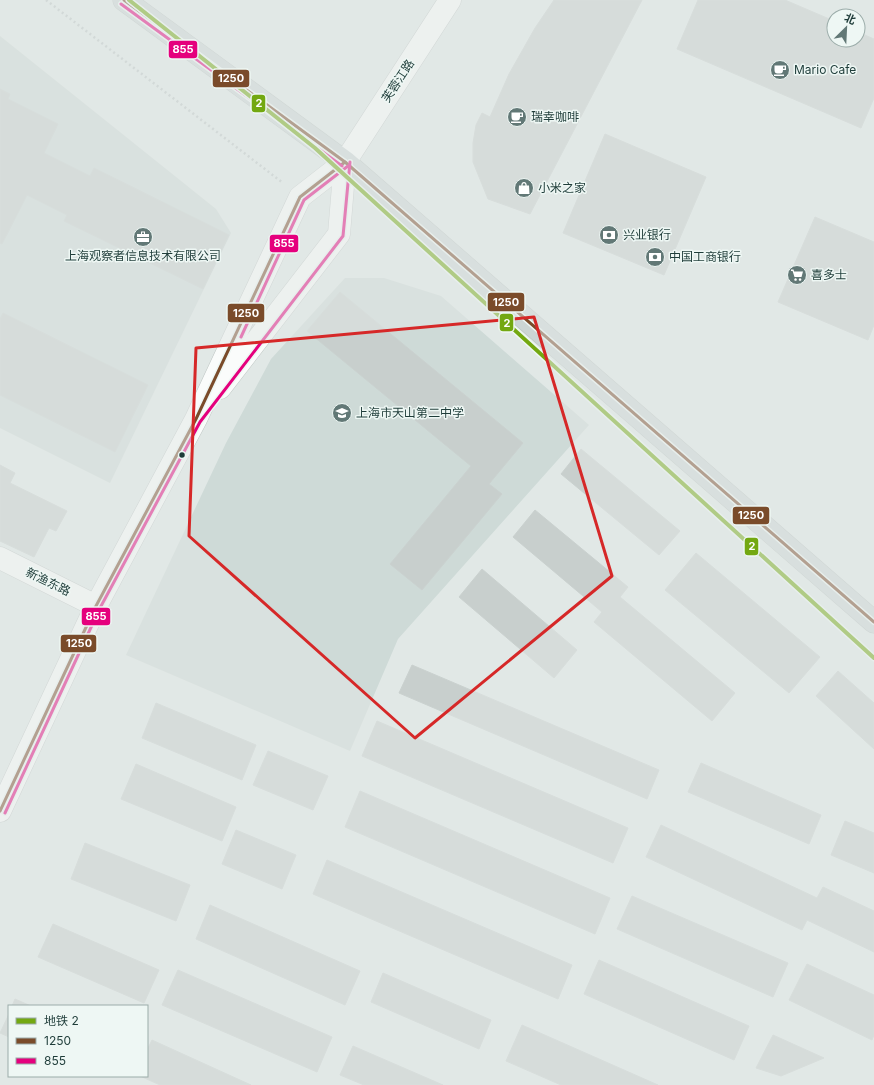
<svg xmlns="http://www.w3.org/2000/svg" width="874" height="1085" viewBox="0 0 874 1085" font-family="Inter,'Noto Sans SC',sans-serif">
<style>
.built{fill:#cedad7}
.building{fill:#c8cfcd;stroke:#cad1cf}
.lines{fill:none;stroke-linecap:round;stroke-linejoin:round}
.minor-casing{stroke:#bec5c3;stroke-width:23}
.major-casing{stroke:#bbc5c3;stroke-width:23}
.path{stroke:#bfc8c7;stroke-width:2.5;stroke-dasharray:2 3;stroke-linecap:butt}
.minor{stroke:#fafcfb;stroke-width:22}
.major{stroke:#ccd5d4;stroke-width:22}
.bus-1-casing{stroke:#eef7f4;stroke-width:6}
.bus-2-casing{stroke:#eef7f4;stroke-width:6}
.bus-1{stroke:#7a4b2a;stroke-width:3}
.bus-2{stroke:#e5007d;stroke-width:3}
.metro-1-casing{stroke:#eef7f4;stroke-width:7}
.metro-1{stroke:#73a811;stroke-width:4}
.marked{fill:none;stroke:#d62828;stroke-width:3;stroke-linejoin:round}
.bus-dot{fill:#1e3c39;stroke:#eef7f4;stroke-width:1.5}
.labels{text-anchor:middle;stroke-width:3;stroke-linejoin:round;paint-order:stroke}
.poi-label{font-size:12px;fill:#1e3c39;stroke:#eef7f4;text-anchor:start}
.street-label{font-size:12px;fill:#1e3c39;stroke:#eef7f4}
.line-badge{stroke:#eef7f4;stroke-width:1.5}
.badge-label{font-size:11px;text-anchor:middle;font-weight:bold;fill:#fff}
</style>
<rect width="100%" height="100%" fill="#e1e8e6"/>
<g class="built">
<polygon points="0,36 216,209 231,233 110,483 0,428"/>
<polygon points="345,278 384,278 441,296 589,425 398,639 350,751 126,655 226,443 271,359"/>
</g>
<g class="building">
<polygon points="554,0 642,0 530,214 488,199 473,162 473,143 476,125 482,113 490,117 509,74 535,28"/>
<polygon points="698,0 785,0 834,21 834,40 858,40 858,32 874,39 874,98 861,128 677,49"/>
<polygon points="0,89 10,94 8,99 58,124 44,153 90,176 94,168 229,235 203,289 64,221 67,215 27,195 2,244 0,243"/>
<polygon points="605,134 706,177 664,275 563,233"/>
<polygon points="815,217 874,242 874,325 868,340 778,302"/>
<polygon points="340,292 523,443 489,484 502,494 422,590 390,564 471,466 307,331"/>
<polygon points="3,313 148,385 115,452 0,395 0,319"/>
<polygon points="581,449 680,531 659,555 561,474"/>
<polygon points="0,465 15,473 10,483 67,511 56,531 49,528 34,557 0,541"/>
<polygon points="535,510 628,587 620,597 735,693 712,721 594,622 602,612 513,537"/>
<polygon points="696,553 820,657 789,693 665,590"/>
<polygon points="482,569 577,650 554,678 459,597"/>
<polygon points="412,665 659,770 647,799 399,693"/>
<polygon points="838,671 874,703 874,749 816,696"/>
<polygon points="156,703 256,745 242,780 142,738"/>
<polygon points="377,721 628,828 613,863 362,756"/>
<polygon points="268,751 328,776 313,810 253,785"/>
<polygon points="701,763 821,815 809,844 688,792"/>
<polygon points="136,764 236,807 222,841 121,799"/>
<polygon points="360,791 610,898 595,934 345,827"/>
<polygon points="845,821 874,833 874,873 831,855"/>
<polygon points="661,825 817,898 823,887 874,911 874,952 807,920 802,930 646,857"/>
<polygon points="236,830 296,855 282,889 222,864"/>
<polygon points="85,843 190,885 176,921 71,879"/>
<polygon points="327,860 572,965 558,999 313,894"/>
<polygon points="632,896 788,963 773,997 617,929"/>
<polygon points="210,905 360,971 345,1005 196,939"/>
<polygon points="53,924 159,970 144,1003 38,957"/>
<polygon points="599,960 749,1026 734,1060 584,994"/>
<polygon points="807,964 874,995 874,1035 872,1040 789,1000"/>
<polygon points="178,970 332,1037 317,1072 162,1005"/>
<polygon points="383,973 491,1020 479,1049 371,1002"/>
<polygon points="15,999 31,1006 12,1006"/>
<polygon points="9,1014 9,1037 0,1033"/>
<polygon points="522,1025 658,1085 561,1085 506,1061"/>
<polygon points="773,1035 824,1058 781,1076 756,1068"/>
<polygon points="152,1040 251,1085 160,1085 140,1076 147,1076 147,1050"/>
<polygon points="353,1046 443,1085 364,1085 340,1075"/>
</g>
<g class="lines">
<defs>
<g id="minor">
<polyline points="220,388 339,234 345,162"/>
<polyline points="0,558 96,606"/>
<polyline points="0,811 96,606 196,419 300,197 345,162 450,0"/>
</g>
<polyline id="major" points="124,0 345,162 874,622"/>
</defs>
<use href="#minor" class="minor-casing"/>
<use href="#major" class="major-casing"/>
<polyline class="path" points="46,0 283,183"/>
<use href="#minor" class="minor"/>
<use href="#major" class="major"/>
<defs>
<g id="bus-1">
<polyline points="124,0 345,162 874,622"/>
<polyline points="0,811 96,606 196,419 300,197 345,162"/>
</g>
<g id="bus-2">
<polyline points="121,4 342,166"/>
<polyline points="241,337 304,200 348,166"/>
<polyline points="5,813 100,608 200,422 343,236 350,162"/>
</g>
</defs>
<use href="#bus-1" class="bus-1-casing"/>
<use href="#bus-2" class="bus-2-casing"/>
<use href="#bus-1" class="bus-1"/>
<use href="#bus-2" class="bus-2"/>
<defs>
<polyline id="metro-1" points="129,0 315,148 874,658"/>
</defs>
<use href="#metro-1" class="metro-1-casing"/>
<use href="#metro-1" class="metro-1"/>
</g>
<path d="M0 0H874V1085H0ZM534,317L612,576L415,738L189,536L196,348Z" fill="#e1e8e6" fill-opacity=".55" fill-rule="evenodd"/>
<path class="marked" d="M534,317L612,576L415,738L189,536L196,348Z"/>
<defs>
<symbol id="cafe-disc" viewBox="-11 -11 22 22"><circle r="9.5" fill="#627876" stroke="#eef7f4"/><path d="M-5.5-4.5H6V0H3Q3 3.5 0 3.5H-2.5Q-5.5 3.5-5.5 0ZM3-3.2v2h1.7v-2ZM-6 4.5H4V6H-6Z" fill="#fff"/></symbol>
<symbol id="shop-disc" viewBox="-11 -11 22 22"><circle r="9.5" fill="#627876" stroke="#eef7f4"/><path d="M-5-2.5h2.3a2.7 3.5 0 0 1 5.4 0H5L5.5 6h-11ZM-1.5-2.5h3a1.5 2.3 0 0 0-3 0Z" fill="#fff"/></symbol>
<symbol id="bank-disc" viewBox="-11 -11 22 22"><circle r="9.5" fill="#627876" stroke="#eef7f4"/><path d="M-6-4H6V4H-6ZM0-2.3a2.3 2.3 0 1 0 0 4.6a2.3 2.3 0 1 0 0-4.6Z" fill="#fff"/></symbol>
<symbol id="office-disc" viewBox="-11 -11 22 22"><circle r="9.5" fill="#627876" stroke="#eef7f4"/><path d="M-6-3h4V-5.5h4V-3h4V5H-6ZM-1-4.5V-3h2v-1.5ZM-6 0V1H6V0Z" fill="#fff"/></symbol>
<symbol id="supermarket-disc" viewBox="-11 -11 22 22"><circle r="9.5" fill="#627876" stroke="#eef7f4"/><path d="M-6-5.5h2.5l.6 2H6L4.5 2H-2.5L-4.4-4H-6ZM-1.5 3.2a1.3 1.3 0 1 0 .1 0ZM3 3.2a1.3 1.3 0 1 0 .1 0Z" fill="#fff"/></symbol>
<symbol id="school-disc" viewBox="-11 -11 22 22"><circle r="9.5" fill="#627876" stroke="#eef7f4"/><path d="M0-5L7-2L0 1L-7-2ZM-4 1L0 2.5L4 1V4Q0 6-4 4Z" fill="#fff"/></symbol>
</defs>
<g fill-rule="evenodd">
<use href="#cafe-disc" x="769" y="59" width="22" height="22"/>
<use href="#cafe-disc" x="506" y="106" width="22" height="22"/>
<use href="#shop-disc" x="513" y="177" width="22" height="22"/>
<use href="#bank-disc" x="598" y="224" width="22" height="22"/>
<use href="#office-disc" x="132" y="226" width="22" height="22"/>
<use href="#bank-disc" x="644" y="246" width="22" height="22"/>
<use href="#supermarket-disc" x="786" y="264" width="22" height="22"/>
<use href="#school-disc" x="331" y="402" width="22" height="22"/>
</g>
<circle class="bus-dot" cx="182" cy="455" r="3.5"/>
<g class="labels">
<g class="poi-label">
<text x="794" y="74">Mario Cafe</text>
<text x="531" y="121">瑞幸咖啡</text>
<text x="538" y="192">小米之家</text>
<text x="623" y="239">兴业银行</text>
<text x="143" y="260" text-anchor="middle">上海观察者信息技术有限公司</text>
<text x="669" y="261">中国工商银行</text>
<text x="811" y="279">喜多士</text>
<text x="356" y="417">上海市天山第二中学</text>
</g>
<g class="street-label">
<text transform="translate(398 81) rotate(-57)" y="4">芙蓉江路</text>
<text transform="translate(48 582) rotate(26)" y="4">新渔东路</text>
</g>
</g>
<g class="line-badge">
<rect x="168" y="40" width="30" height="19" rx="4" fill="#e5007d"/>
<rect x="212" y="69" width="38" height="19" rx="4" fill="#7a4b2a"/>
<rect x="251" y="94" width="15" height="19" rx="4" fill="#73a811"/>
<rect x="269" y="234" width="30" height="19" rx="4" fill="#e5007d"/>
<rect x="487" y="292" width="38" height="20" rx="4" fill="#7a4b2a"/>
<rect x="227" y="303" width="38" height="20" rx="4" fill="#7a4b2a"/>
<rect x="499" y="313" width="15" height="19" rx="4" fill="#73a811"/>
<rect x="732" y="506" width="38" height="19" rx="4" fill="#7a4b2a"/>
<rect x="744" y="537" width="15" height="19" rx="4" fill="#73a811"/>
<rect x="81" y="607" width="30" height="19" rx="4" fill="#e5007d"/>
<rect x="60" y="634" width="37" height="19" rx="4" fill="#7a4b2a"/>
</g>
<g class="badge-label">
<text x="183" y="53">855</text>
<text x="231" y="82">1250</text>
<text x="259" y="107">2</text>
<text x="284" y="247">855</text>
<text x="506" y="306">1250</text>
<text x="246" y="317">1250</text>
<text x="507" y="327">2</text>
<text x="751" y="519">1250</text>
<text x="752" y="550">2</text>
<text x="96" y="620">855</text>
<text x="79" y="647">1250</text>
</g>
<rect x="8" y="1005" width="140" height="72" fill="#eef7f4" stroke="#9baca9"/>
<rect x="16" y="1018" width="20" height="6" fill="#73a811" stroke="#9baca9"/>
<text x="44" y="1025" font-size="12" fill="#1e3c39">地铁 2</text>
<rect x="16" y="1038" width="20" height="6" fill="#7a4b2a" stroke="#9baca9"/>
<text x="44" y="1045" font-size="12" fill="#1e3c39">1250</text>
<rect x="16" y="1058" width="20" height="6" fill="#e5007d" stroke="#9baca9"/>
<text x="44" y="1065" font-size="12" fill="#1e3c39">855</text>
<g transform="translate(846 28) rotate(24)"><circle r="19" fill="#eef7f4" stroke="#9baca9"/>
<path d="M0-3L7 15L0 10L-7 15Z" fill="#627876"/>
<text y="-6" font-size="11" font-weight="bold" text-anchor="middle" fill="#1e3c39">北</text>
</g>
</svg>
